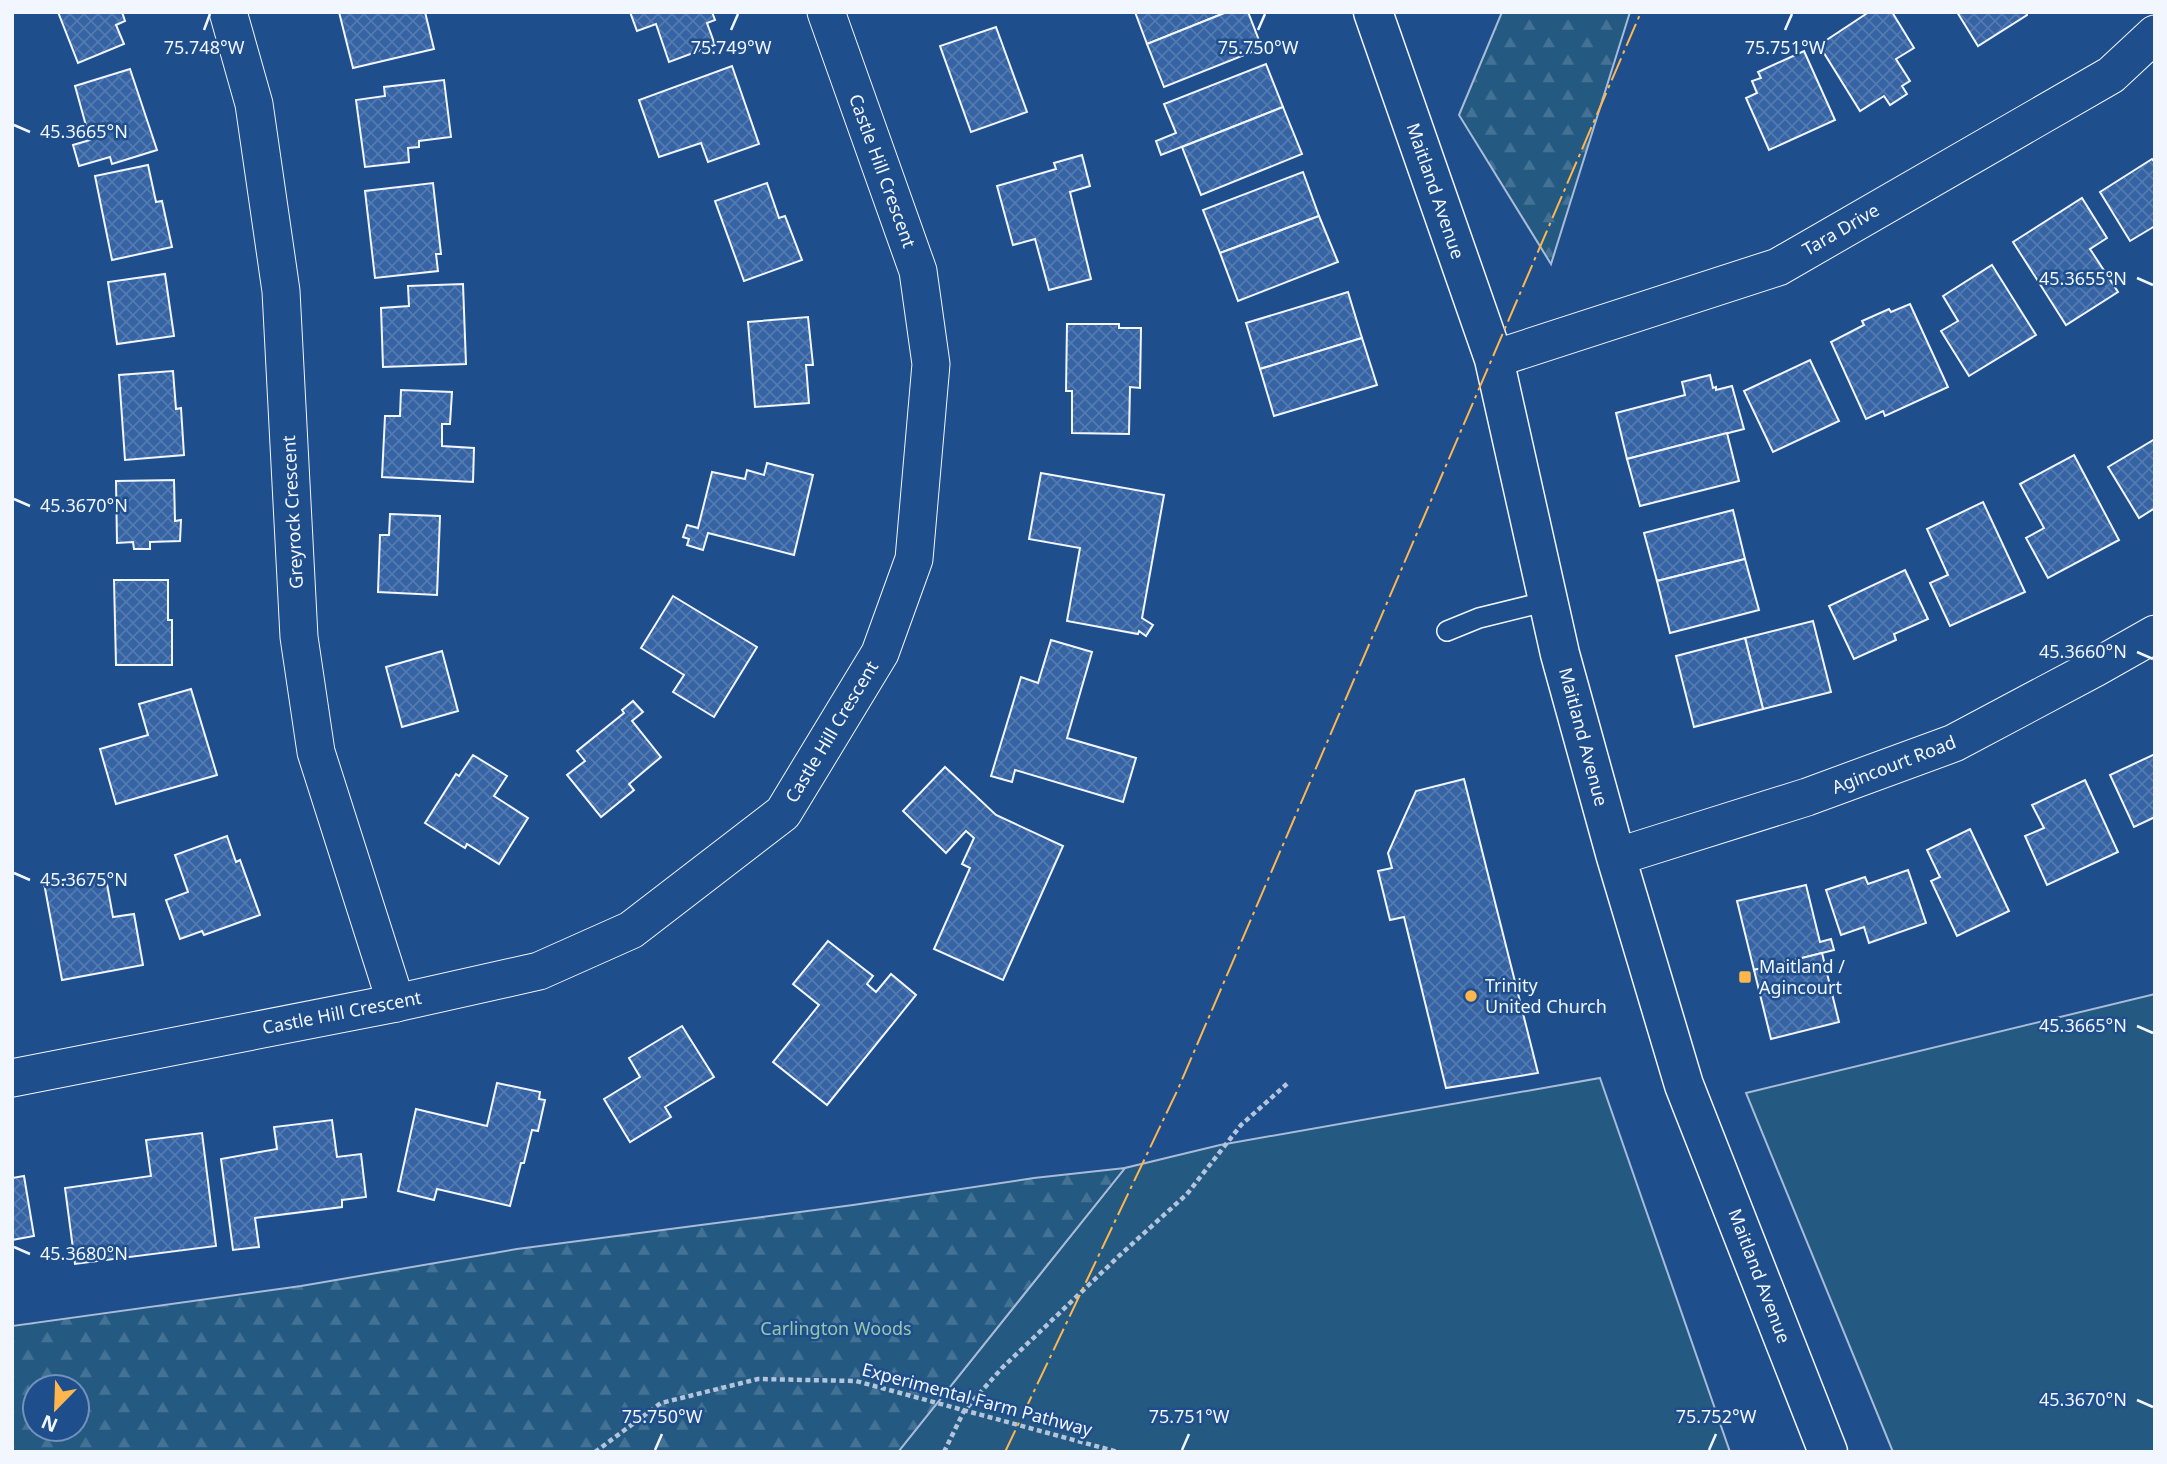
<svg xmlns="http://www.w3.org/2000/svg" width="2167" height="1464" viewBox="0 0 2167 1464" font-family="'Noto Sans',sans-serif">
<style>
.green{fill:#245a82;stroke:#a8bbd7;stroke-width:2}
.forest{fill:url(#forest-firs);stroke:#a8bbd7;stroke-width:2;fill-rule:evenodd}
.building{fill:url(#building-cross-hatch);stroke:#f2f6ff;stroke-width:2}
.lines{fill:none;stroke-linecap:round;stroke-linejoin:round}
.lane-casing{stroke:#f2f6ff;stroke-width:22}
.street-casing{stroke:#f2f6ff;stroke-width:39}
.secondary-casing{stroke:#f2f6ff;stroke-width:41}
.path{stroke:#b3c4dc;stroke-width:4.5;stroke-dasharray:5 3.5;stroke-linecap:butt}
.lane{stroke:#1f4e8c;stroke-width:19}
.street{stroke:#1f4e8c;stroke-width:37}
.secondary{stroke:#1f4e8c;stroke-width:38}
.power{stroke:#ffb74d;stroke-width:2;stroke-dasharray:24 5 3.5 5;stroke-linecap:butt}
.ticks{fill:none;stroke:#f2f6ff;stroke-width:2.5}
.poi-dot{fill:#ffb74d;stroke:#1f4e8c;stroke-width:2.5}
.labels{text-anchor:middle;stroke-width:5;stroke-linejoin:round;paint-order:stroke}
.street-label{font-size:18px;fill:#f2f6ff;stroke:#1f4e8c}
.poi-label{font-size:18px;fill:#f2f6ff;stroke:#1f4e8c;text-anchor:start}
.park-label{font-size:18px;fill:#97c8a6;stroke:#1f4e8c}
.ticks-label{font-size:18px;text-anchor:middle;fill:#f2f6ff;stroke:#1f4e8c;stroke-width:5;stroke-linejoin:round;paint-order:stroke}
</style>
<defs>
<pattern id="forest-firs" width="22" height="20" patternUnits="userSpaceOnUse" patternTransform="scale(1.75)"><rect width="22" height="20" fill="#245a82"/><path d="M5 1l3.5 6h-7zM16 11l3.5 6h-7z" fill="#447295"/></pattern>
<pattern id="building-cross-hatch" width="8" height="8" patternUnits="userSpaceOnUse" patternTransform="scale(1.75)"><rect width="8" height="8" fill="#3563a3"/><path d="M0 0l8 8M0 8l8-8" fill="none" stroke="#537ab1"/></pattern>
</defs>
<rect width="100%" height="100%" fill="#1f4e8c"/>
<g class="green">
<polygon points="2155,994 2155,1452 1893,1452 1746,1093"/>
<polygon points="1600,1078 1730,1452 898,1452 1125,1168 1220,1145"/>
</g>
<g class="forest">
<polygon points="1502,12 1630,12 1551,264 1459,115"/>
<path d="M1125,1168L898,1452H12V1326L301,1286L517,1249L853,1205L1034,1178ZM35,1387H77V1429H35Z"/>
</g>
<g class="building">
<polygon points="58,12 122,12 125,21 116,25 124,44 78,63"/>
<polygon points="339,12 425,12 434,49 353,68"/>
<polygon points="630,12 712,12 715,20 707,23 715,45 669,62 656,24 637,31"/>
<polygon points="1135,12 1227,12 1147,44"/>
<polygon points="1227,12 1248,12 1262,48 1164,87 1147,44"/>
<polygon points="1869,12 1892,12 1914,48 1896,59 1910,81 1902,86 1907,94 1890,105 1884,96 1860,111 1819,45"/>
<polygon points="1957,12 2026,12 2027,15 1978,46"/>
<polygon points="996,27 1027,112 971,132 940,46"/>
<polygon points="1804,51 1835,120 1769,150 1746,98 1757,93 1752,81 1761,78 1758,72"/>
<polygon points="1266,64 1283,107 1161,155 1156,141 1176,133 1164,104"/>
<polygon points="732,66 759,144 708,162 701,143 659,157 639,100"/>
<polygon points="130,69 157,150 112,164 110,157 79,166 73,145 90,140 75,86"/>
<polygon points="444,80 451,137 419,141 419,147 408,148 409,162 365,167 356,100 385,96 384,87"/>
<polygon points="1283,107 1302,154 1201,195 1182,147"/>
<polygon points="1082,155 1090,186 1070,192 1091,279 1049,290 1035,239 1013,245 997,186 1056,169 1054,163"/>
<polygon points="2152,159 2155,163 2155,226 2130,241 2100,192"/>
<polygon points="148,165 156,202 162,201 172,247 112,260 95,176"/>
<polygon points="1303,172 1319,216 1220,253 1203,210"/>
<polygon points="433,183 441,254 436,254 438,271 375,278 365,191"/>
<polygon points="767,183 779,218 785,216 802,260 744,281 715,201"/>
<polygon points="2082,198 2107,238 2090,249 2118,292 2066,325 2013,242"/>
<polygon points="1319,216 1338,262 1238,301 1220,253"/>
<polygon points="1992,265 2036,335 1969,376 1941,331 1958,321 1943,296"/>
<polygon points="165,274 174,336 117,344 108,282"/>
<polygon points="463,284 466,364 383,367 381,308 409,306 408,286"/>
<polygon points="1348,292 1362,338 1260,369 1246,323"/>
<polygon points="1910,304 1948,387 1885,416 1883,411 1866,419 1831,342 1864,325 1862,321 1889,309 1891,312"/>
<polygon points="808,317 813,365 806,365 809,403 755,407 748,322"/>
<polygon points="1067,324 1119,324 1119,328 1141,328 1140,388 1130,387 1129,434 1072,433 1072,391 1066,391"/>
<polygon points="1362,338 1377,385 1274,416 1260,369"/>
<polygon points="1810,360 1839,421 1773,452 1744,391"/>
<polygon points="173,371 176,409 181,408 184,455 125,460 119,375"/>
<polygon points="1710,375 1713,388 1716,387 1716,390 1732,386 1744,429 1627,459 1616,413 1685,395 1682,382"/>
<polygon points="401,390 452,392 450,424 442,424 442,446 474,448 473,482 382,477 385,416 400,416"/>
<polygon points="1727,433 1739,481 1640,506 1627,459"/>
<polygon points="2155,439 2155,508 2139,518 2108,467"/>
<polygon points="2074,455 2119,540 2048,578 2026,538 2044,528 2020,484"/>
<polygon points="767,463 813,475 794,555 708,533 703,550 687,545 689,539 683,537 687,525 698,528 712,472 745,479 747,470 764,475"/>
<polygon points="1041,473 1164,495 1142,618 1153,625 1146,636 1139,631 1138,634 1067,621 1080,548 1029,539"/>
<polygon points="174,480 175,521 181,520 180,541 150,542 150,549 134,549 133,542 117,543 116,481"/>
<polygon points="1983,502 2025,592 1950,626 1930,583 1948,575 1927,529"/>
<polygon points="1733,510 1745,559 1657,581 1644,533"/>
<polygon points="390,514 440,516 437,595 378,592 380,535 389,535"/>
<polygon points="1745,559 1759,610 1670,633 1657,581"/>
<polygon points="1905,570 1928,619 1894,634 1896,640 1854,659 1829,606"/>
<polygon points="114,580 168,580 168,620 172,620 172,665 116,665"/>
<polygon points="673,596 757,647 714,717 673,692 684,675 641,648"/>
<polygon points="1813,621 1831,692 1763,709 1745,638"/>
<polygon points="1745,638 1763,709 1694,727 1676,656"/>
<polygon points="1051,640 1092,652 1067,738 1136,758 1123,802 1015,770 1012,782 991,776 1021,677 1038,683"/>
<polygon points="442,651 458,711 402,727 386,667"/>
<polygon points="191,689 217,775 116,804 100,749 148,735 139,704"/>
<polygon points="633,701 643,712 632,721 661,757 629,784 634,790 601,817 567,775 585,761 577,751 624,713 622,710"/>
<polygon points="2155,754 2155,817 2134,827 2110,775"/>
<polygon points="473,755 507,776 494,796 528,818 499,864 467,844 465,848 425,823 456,774 459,776"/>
<polygon points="945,767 996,815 1063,846 1003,980 934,949 970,868 962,864 974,838 966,831 946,853 903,811"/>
<polygon points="1464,779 1538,1073 1446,1088 1404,917 1390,920 1378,871 1392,868 1388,853 1416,791"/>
<polygon points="2085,780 2118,852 2047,885 2025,836 2044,828 2032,805"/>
<polygon points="1970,829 2009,911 1957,936 1931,881 1940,877 1927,850"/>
<polygon points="227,836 236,862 240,860 260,915 204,935 202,931 180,939 166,900 188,892 175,855"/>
<polygon points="1908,870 1926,923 1869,943 1864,927 1841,935 1826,890 1865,877 1868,884"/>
<polygon points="105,873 113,917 134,914 143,965 62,980 44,883"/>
<polygon points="1806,885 1820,942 1831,939 1834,950 1754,970 1737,901"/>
<polygon points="828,941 873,976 867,984 876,992 891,974 916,995 827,1105 773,1062 819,1005 793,984"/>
<polygon points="1822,953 1839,1022 1771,1039 1754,970"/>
<polygon points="682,1026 714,1077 665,1107 671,1117 630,1142 604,1099 640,1077 629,1058"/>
<polygon points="497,1083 540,1092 539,1099 545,1100 538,1131 532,1130 524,1163 521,1163 510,1206 437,1189 434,1200 398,1191 416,1109 487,1126"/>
<polygon points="332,1120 337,1157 361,1154 366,1197 342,1200 342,1207 255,1218 259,1247 233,1250 221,1159 277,1149 274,1127"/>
<polygon points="202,1133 216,1246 75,1264 65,1188 151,1176 146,1140"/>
<polygon points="24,1176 34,1236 12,1240 12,1178"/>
</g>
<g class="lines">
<defs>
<polyline id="lane" points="1447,631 1479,618 1548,601"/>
<g id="street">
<polyline points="228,12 254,104 281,291 299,637 316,752 396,1003"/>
<polyline points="1494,359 1778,267 2111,75 2155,34"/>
<polyline points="1616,857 1807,797 1954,743 2095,668 2155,634"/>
<polyline points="12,1078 396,1003 539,971 631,930 783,813 880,653 914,559 931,364 918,271 826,12"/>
</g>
<polyline id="secondary" points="1373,12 1494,359 1560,654 1616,857 1684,1085 1828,1452"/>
</defs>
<use href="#lane" class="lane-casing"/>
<use href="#street" class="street-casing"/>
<use href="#secondary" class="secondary-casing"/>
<g class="path">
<polyline points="595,1452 661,1403 758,1379 856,1381 1118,1452"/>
<polyline points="944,1452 964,1411 1002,1368 1120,1255 1187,1194 1241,1125 1289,1082"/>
</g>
<use href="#lane" class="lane"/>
<use href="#street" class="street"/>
<use href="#secondary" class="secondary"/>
<polyline class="power" points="1005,1452 1178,1089 1641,12"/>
</g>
<path class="ticks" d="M204,30L210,14M731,30L738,14M1258,30L1265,14M1785,30L1792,14M14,125L30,132M2137,278L2153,285M14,499L30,506M2137,652L2153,659M14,873L30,880M2137,1026L2153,1033M14,1247L30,1254M2137,1400L2153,1407M655,1450L662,1434M1182,1450L1189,1434M1709,1450L1716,1434"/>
<g class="poi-dot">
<rect x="1738" y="970" width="14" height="14" rx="3.5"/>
<circle cx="1471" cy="996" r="7"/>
</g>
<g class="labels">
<g class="street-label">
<text transform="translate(882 171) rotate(70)" y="6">Castle Hill Crescent</text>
<text transform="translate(1435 191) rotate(71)" y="6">Maitland Avenue</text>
<text transform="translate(1841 230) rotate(-30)" y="6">Tara Drive</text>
<text transform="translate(293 512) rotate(-93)" y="6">Greyrock Crescent</text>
<text transform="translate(832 732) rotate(-59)" y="6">Castle Hill Crescent</text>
<text transform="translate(1583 737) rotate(75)" y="6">Maitland Avenue</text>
<text transform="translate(1894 765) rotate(-21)" y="6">Agincourt Road</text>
<text transform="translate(342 1013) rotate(-11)" y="6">Castle Hill Crescent</text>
<text transform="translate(1759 1276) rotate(69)" y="6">Maitland Avenue</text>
<text transform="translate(977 1400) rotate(15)" y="6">Experimental Farm Pathway</text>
</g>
<g class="poi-label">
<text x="1759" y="973">Maitland /<tspan x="1759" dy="21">Agincourt</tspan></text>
<text x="1485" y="992">Trinity<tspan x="1485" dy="21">United Church</tspan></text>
</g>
<g class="park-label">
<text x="836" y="1335">Carlington Woods</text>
</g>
</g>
<g class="ticks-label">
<text x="204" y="54">75.748°W</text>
<text x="731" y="54">75.749°W</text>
<text x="1258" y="54">75.750°W</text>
<text x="1785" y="54">75.751°W</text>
<text x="84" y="138">45.3665°N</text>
<text x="2083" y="285">45.3655°N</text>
<text x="84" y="512">45.3670°N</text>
<text x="2083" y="658">45.3660°N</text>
<text x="84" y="886">45.3675°N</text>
<text x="2083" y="1032">45.3665°N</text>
<text x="84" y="1260">45.3680°N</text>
<text x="2083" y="1406">45.3670°N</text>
<text x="662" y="1423">75.750°W</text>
<text x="1189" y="1423">75.751°W</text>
<text x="1716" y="1423">75.752°W</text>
</g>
<rect width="2167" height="1464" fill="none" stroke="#f2f6ff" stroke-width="28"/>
<g transform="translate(56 1408) rotate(203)"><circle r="33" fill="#1f4e8c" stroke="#7391ba" stroke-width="2"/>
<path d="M0-5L12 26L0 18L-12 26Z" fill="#ffb74d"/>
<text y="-10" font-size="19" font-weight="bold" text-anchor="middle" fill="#f2f6ff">N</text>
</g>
</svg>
